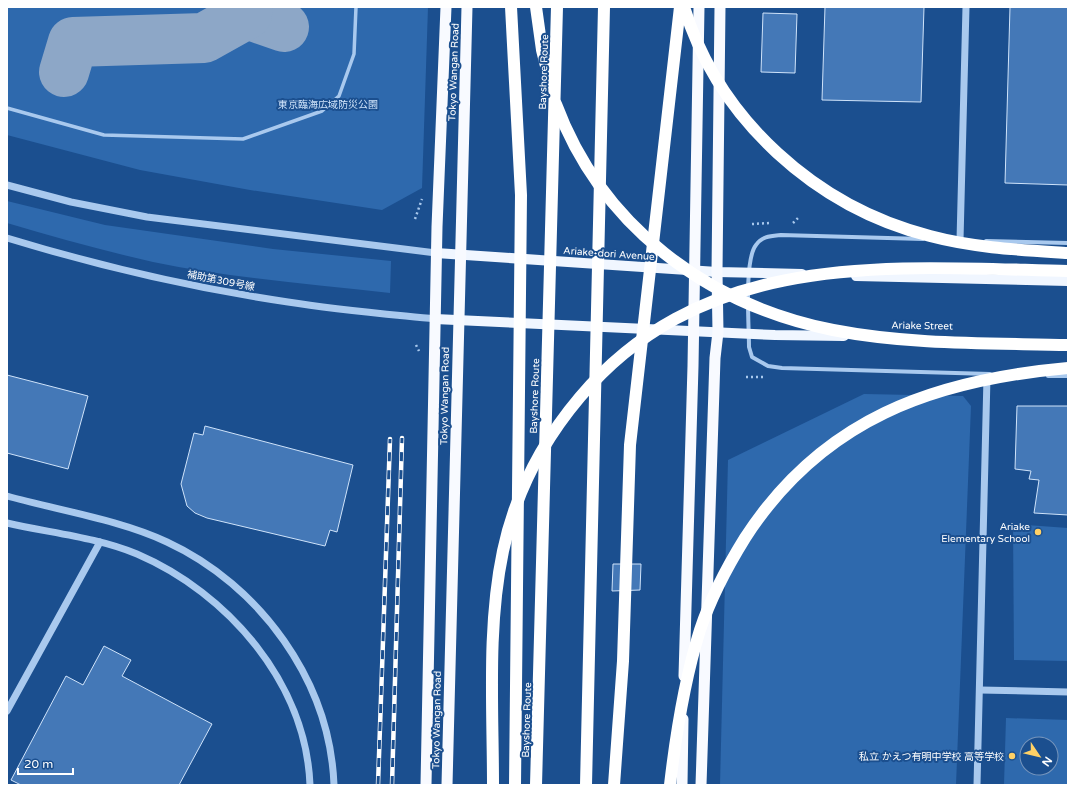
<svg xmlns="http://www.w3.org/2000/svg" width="1075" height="792" viewBox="0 0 1075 792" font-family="'Varela Round','Noto Sans JP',sans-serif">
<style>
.green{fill:#2e69ad;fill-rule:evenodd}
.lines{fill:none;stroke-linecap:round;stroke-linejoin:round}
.taxiway{stroke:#8da7c7;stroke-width:50}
.building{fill:#4478b7;stroke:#cfe3fa}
.path{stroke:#a9c9ee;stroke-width:2.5;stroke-dasharray:2 3;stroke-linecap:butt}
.pedestrian{stroke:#a9c9ee;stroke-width:3.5}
.minor{stroke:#a9c9ee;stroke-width:4}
.tertiary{stroke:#a9c9ee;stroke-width:7}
.primary{stroke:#f0f6ff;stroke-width:10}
.trunk{stroke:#f8faff;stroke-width:11}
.motorway{stroke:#fff;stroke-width:12}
.rail-casing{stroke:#fff;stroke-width:4.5}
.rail{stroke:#1b4f8f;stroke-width:3;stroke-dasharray:9;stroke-linecap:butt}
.poi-dot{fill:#ffd166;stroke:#1b4f8f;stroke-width:1.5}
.labels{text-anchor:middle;stroke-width:4;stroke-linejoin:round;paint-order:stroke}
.street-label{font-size:10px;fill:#fff;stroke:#1b4f8f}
.park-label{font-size:10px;fill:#cfe3fa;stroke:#1b4f8f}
.poi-label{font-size:10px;fill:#fff;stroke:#1b4f8f;text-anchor:end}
</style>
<rect width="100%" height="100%" fill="#1b4f8f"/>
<g class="green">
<polygon points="7,7 428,7 422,188 382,210 250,190 140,170 7,135"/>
<path d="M7,201L105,225L273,249L391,261L390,293C311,284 231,278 153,262C104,251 55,237 7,223Z"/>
<polygon points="864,394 963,396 971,406 956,785 720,785 728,460"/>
<polygon points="1013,524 1068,528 1068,661 1014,660"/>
<path d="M1006,718L1068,720V785H1004ZM1027,744H1051V768H1027Z"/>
</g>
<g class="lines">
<g class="taxiway">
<polyline points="247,14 284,27"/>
<polyline points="64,72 73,42 204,38 247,14 248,7"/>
</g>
</g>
<g class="building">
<polygon points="825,7 924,7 921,102 822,100"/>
<polygon points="1010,7 1068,7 1068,185 1005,183"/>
<polygon points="763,13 797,14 795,73 761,72"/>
<polygon points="7,375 88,396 68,469 7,453"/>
<polygon points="1017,406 1068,406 1068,515 1034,513 1039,480 1029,479 1031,471 1015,469"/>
<polygon points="205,426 353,465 337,532 330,530 325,546 207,518 195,513 187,506 181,484 194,433 203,435"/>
<polygon points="613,564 641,564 640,590 612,591"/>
<polygon points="104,646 131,660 122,676 212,724 179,785 21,785 11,780 66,676 83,685"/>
</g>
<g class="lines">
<g class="path">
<polyline points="415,219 422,199"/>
<polyline points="793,223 798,218"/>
<polyline points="752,224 770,223"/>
<polyline points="416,345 419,351"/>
<polyline points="746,377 763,377"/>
</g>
<polyline class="pedestrian" points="7,108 104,135 243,139 322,111 339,96 354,54 356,7"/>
<g class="minor">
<path d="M923,239L781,235C771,236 762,236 756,245C744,260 749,325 749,347L752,357L768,366L782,368L990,374"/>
<polyline points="986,241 1068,243"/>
<polyline points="1048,376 1068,376"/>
</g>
<g class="tertiary">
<polyline points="7,185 71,202 147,217 436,253"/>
<path d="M7,238C99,266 193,288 288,302C337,310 386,314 435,319"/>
<polyline points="960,240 966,7"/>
<path d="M7,496C57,510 121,520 167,542C260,585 330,681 334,785"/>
<path d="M7,523C50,533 96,537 137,554C228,593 306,683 310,785"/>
<polyline points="980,690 1068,692"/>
<polyline points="7,711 100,542"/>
<polyline points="977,785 987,377"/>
</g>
<g class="primary">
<polyline points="436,253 717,272 802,274"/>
<polyline points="856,276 1068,281"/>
<polyline points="435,319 775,335 844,336"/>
</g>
<g class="trunk">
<polyline points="684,676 693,366 699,7"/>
<polyline points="426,785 437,227 446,7"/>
<polyline points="447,785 467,7"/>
<polyline points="682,785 683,719"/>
<polyline points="701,785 715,358 718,332 717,272 720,7"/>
</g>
<g class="motorway">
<polyline points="511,7 521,195 515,785"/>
<polyline points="536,7 542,50 551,86"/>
<path d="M684,7C719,120 816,207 930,236C975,248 1022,250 1068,253"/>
<path d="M556,104C601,225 707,305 833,330C910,345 990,343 1068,345"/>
<path d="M493,785C493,708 487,627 503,551C515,494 542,442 580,397C706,248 892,267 1068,271"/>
<polyline points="536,785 557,7"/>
<polyline points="586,785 604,7"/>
<polyline points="614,785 623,661 630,445 680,7"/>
<path d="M670,785C676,733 684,681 700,630C711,597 727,567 745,538C822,419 933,380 1068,368"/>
</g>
<defs>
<g id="rail">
<polyline points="378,785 390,439"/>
<polyline points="392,785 402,438"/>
</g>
</defs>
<use href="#rail" class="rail-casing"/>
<use href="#rail" class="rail"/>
</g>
<g class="poi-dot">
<circle cx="1038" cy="532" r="4"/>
<circle cx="1012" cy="756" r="4"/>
</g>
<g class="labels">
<g class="street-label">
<text transform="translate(453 72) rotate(-88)" y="4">Tokyo Wangan Road</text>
<text transform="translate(543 72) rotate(-88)" y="4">Bayshore Route</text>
<text transform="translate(609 253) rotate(4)" y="4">Ariake-dori Avenue</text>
<text transform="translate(221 280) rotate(11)" y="4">補助第309号線</text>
<text transform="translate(922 325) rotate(1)" y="4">Ariake Street</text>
<text transform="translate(444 396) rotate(-89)" y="4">Tokyo Wangan Road</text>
<text transform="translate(534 396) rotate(-88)" y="4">Bayshore Route</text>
<text transform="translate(436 720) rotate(-89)" y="4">Tokyo Wangan Road</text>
<text transform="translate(526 720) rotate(-88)" y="4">Bayshore Route</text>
</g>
<g class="park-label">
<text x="328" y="108">東京臨海広域防災公園</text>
</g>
<g class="poi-label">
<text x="1030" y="530">Ariake<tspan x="1030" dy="12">Elementary School</tspan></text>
<text x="1004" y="760">私立 かえつ有明中学校 高等学校</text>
</g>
</g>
<rect width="1075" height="792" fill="none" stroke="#ffffff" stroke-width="16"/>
<g transform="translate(1039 756) rotate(125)"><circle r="19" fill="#1b4f8f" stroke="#7695bc"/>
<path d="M0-3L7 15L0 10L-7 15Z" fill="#ffd166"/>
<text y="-6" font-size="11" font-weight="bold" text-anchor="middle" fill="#ffffff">N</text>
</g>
<path d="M18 768v6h55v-6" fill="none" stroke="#ffffff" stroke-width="2"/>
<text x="24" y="768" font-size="12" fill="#ffffff" stroke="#1b4f8f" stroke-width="3" paint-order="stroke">20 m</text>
</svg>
